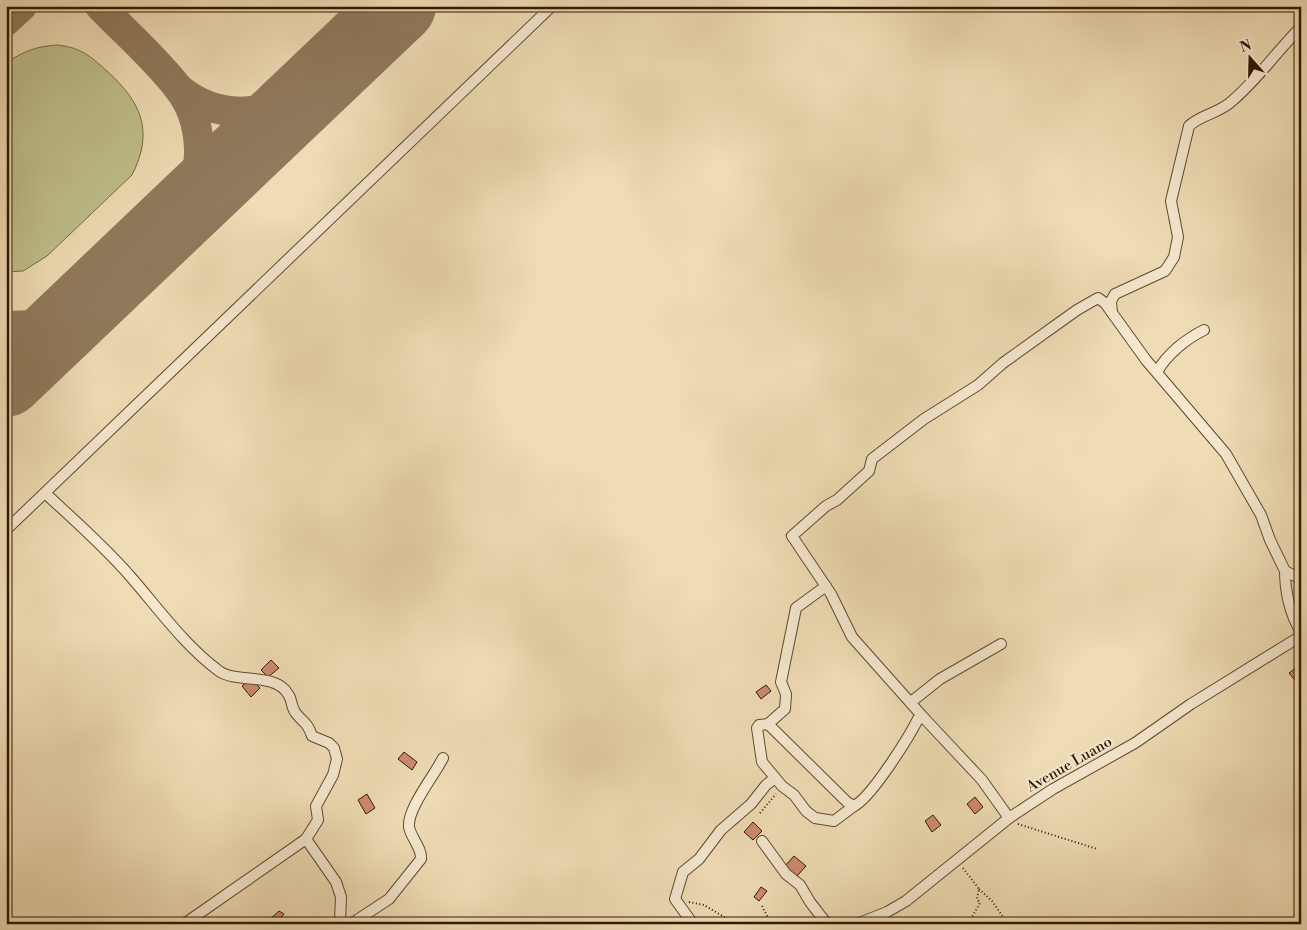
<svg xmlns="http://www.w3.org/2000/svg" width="1307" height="930" viewBox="0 0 1307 930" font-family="'Libre Bodoni',serif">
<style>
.green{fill:#bfbf8a;stroke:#786c46}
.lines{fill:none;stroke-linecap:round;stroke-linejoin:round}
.taxiway{stroke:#907a5c;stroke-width:30}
.runway{stroke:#907a5c;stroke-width:74}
.building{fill:#d08a70;stroke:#301802}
.street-casing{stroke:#60492f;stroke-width:12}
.path{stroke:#301802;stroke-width:2;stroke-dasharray:1 2.5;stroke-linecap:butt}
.street{stroke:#f5e8cf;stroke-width:10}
.labels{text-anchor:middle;stroke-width:4;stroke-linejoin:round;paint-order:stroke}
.street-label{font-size:15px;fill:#301802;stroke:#f5e8cf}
</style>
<rect width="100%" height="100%" fill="#efdcb5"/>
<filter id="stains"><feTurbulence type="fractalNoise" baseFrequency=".004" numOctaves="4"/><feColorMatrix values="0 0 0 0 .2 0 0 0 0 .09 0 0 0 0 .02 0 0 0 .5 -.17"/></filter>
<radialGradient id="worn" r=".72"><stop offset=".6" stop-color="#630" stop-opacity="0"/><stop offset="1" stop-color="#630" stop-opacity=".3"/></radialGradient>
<path class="green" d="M58,45C82,48 90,56 108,72C142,103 154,132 132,175L47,256L23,271L6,272V63C24,51 37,46 58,45Z"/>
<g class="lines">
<g class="taxiway">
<path d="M100,6C126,33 156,59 179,89C203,120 206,171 185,204C179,212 172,220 166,228"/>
<polyline points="6,21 22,6"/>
<path d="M179,89C220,122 260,114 305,96"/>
<polyline points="6,326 37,325 75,315"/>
</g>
<polyline class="runway" points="6,380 399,6"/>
</g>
<g class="building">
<polygon points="271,660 279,668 268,677 261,670"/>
<polygon points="1296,668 1301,675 1294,679 1289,673"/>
<polygon points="251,679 260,688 251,697 242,686"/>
<polygon points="766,685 771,691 761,699 756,692"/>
<polygon points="404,752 417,762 412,770 398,759"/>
<polygon points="367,794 375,808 366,814 358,800"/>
<polygon points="975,797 983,807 975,814 967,804"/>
<polygon points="933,815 941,825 932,832 925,821"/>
<polygon points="753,822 762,831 753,840 744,832"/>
<polygon points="794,856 806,866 796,877 784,867"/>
<polygon points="761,887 767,891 759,901 754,897"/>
<polygon points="279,911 284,914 276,923 270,919"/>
</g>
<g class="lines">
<defs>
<g id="street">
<path d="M1112,313L1111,301L1115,294L1165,271L1174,257L1178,237L1171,201L1189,126C1200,115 1220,113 1232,101C1258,79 1277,51 1301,27"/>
<path d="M1157,372C1167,354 1186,339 1204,330"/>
<path d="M45,493C74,520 104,546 130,576C158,608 184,645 219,671C237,684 275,672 288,694C292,699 291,706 295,712C302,722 307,721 312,736L329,743L334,748L337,759L333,775L316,806L318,820L306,839L336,882L341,897L340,921L342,924"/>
<polyline points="6,530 552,6"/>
<polyline points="1285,571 1301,579"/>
<path d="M826,586L796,608L781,682L786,694L785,709L768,724L770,726L847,802L854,806C871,798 909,737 918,719L924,718L982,780L1009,818"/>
<polyline points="911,702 940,679 1001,644"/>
<path d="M924,718L852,637L831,594L792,536L826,506L837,500L869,471L872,459L924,419L978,385L1003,363L1077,310L1098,298L1105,303L1146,360L1226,454L1261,515L1270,540L1285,571C1285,591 1290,615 1301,632"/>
<polyline points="768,724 759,725 757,728 762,762 782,786 794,795 806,811 815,818 834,821 854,806"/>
<polyline points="762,841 786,874 800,885 810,902 827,924"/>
<polyline points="184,924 306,839"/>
<path d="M351,924L389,899L421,859C422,848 411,838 409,827C407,809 434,776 443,758"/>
<polyline points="693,924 675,899 683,872 699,859 721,830 751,804 766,785 775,778"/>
<polyline points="857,924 887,912 906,901 1009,818 1053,789 1135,743 1191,704 1301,636"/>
</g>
</defs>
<use href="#street" class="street-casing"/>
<g class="path">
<polyline points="760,813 776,794"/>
<polyline points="1018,824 1097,849"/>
<polyline points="963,868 979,889 977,899 980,903 968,924"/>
<polyline points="979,889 992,901 1008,924"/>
<polyline points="689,902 704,905 736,924"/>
<polyline points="762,906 767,916 767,924"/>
</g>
<use href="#street" class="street"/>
</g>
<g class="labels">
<g class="street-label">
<text transform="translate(1069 764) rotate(-30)" y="5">Avenue Luano</text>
</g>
</g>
<rect width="1307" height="930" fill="none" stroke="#efdcb5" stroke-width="25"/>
<rect x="8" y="8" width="1292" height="915" fill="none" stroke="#301802" stroke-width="2.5"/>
<rect x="12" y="12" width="1282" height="905" fill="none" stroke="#301802"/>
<g transform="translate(1250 58) rotate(340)" stroke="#f5e8cf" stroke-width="4" paint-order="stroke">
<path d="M0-4L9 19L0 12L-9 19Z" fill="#301802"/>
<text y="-8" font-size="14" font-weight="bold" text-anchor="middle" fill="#301802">N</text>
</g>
<rect width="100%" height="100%" filter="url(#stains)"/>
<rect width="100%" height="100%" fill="url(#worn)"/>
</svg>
